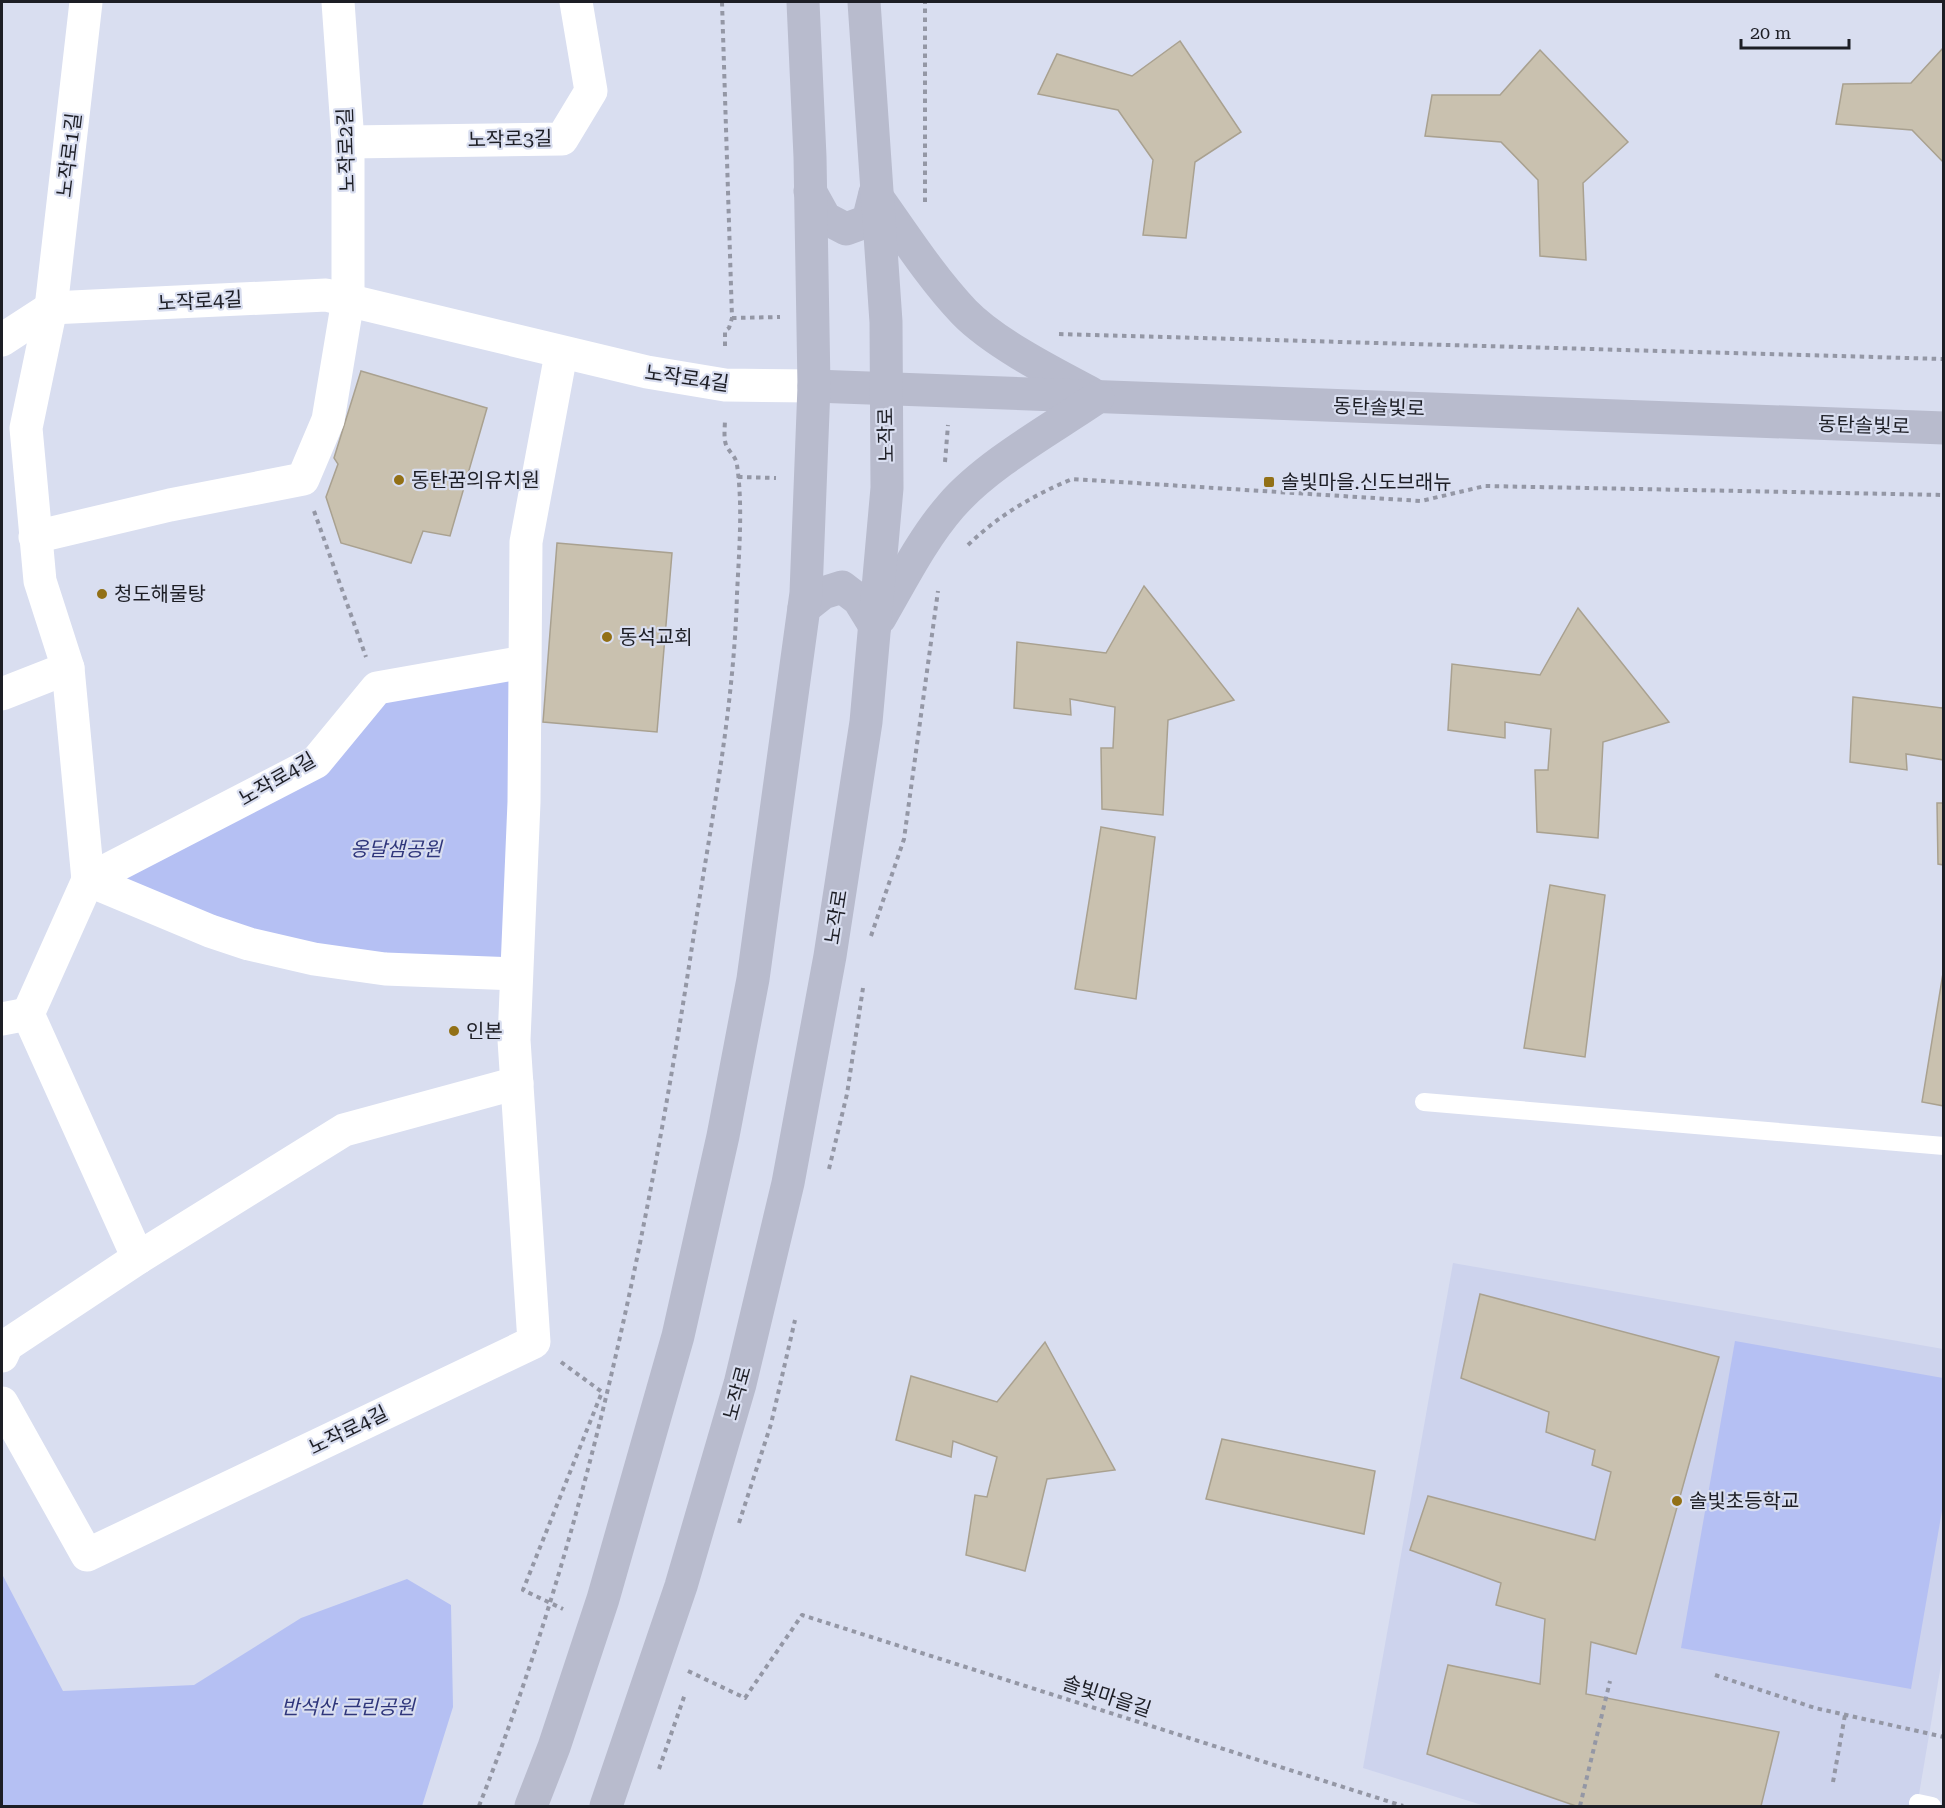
<svg xmlns="http://www.w3.org/2000/svg" width="1945" height="1808" viewBox="0 0 1945 1808" font-family="'Roboto Serif','Noto Sans KR',serif">
<style>
.built{fill:#cdd3ed}
.green{fill:#b5c0f3}
.building{fill:#c9c1af;stroke:#a9a190;stroke-width:1.5}
.lines{fill:none;stroke-linecap:round;stroke-linejoin:round}
.path{stroke:#9497a5;stroke-width:4;stroke-dasharray:4.5 4.5;stroke-linecap:butt}
.lane{stroke:#fff;stroke-width:18}
.street{stroke:#fff;stroke-width:33}
.secondary{stroke:#b8bbcd;stroke-width:33}
.poi-dot{fill:#927016;stroke:#d9def0;stroke-width:2}
.labels{text-anchor:middle;stroke-width:4.5;stroke-linejoin:round;paint-order:stroke}
.street-label{font-size:20px;fill:#1d1e25;stroke:#d9def0}
.poi-label{font-size:20px;fill:#1d1e25;stroke:#d9def0;text-anchor:start}
.park-label{font-size:20px;font-style:italic;fill:#2f367b;stroke:#d9def0}
</style>
<rect width="100%" height="100%" fill="#d9def0"/>
<polygon class="built" points="1453,1263 1943,1349 1943,1653 1917,1806 1485,1806 1363,1768"/>
<g class="green">
<polygon points="514,673 507,969 314,954 101,879 316,767 375,698"/>
<polygon points="1735,1341 1943,1378 1943,1505 1911,1689 1681,1648"/>
<polygon points="2,1574 63,1691 194,1685 301,1618 407,1579 451,1605 453,1707 422,1806 2,1806"/>
</g>
<g class="building">
<polygon points="1180,41 1241,132 1195,162 1186,238 1143,235 1153,160 1118,110 1038,94 1057,54 1132,76"/>
<polygon points="1944,47 1944,163 1912,130 1836,124 1843,84 1911,83"/>
<polygon points="1540,50 1628,142 1583,183 1586,260 1540,256 1538,180 1501,142 1425,136 1432,95 1500,95"/>
<polygon points="361,371 487,408 450,536 423,531 411,563 341,543 326,497 338,464 334,458"/>
<polygon points="557,543 672,553 657,732 543,722"/>
<polygon points="1144,586 1234,700 1168,720 1163,815 1102,809 1101,748 1113,748 1115,707 1070,699 1071,715 1014,708 1017,642 1106,653"/>
<polygon points="1578,608 1669,722 1603,742 1598,838 1537,832 1535,770 1548,770 1551,729 1505,722 1505,738 1448,730 1452,664 1540,675"/>
<polygon points="1853,697 1942,708 1944,705 1944,760 1906,754 1907,770 1850,762"/>
<polygon points="1937,803 1944,803 1944,865 1938,864"/>
<polygon points="1101,827 1155,837 1136,999 1075,989"/>
<polygon points="1550,885 1605,895 1585,1057 1524,1048"/>
<polygon points="1944,967 1944,1106 1922,1102"/>
<polygon points="1480,1294 1719,1357 1636,1654 1591,1642 1586,1694 1779,1732 1761,1806 1576,1806 1427,1754 1448,1665 1540,1684 1545,1619 1496,1605 1501,1583 1410,1550 1428,1496 1595,1540 1611,1472 1592,1465 1595,1450 1546,1432 1549,1412 1461,1378"/>
<polygon points="1045,1342 1115,1470 1047,1479 1025,1571 966,1555 975,1495 987,1497 997,1457 953,1441 951,1457 896,1440 911,1376 997,1402"/>
<polygon points="1222,1439 1375,1471 1364,1534 1206,1499"/>
</g>
<g class="lines">
<g class="path">
<polyline points="722,2 732,318 729,328 725,331 725,349"/>
<polyline points="925,202 925,2"/>
<polyline points="732,318 780,317"/>
<polyline points="1059,334 1944,359"/>
<polyline points="945,462 948,425"/>
<polyline points="738,477 776,478"/>
<polyline points="314,511 366,657"/>
<path d="M968,545C999,515 1032,496 1072,479L1421,501L1485,486L1944,495"/>
<polyline points="871,936 904,839 938,591"/>
<polyline points="829,1169 847,1094 863,988"/>
<polyline points="561,1362 602,1392 523,1590 563,1609"/>
<polyline points="739,1523 771,1424 795,1320"/>
<polyline points="688,1671 745,1698 802,1615 1403,1806"/>
<polyline points="1715,1675 1815,1708 1944,1737"/>
<polyline points="659,1769 685,1694"/>
<polyline points="1833,1782 1845,1715"/>
<path d="M479,1806C590,1525 650,1225 695,927C712,817 734,706 737,594C739,552 743,506 737,465C736,457 731,454 727,447C723,440 725,427 725,419"/>
<polyline points="1580,1806 1610,1681"/>
</g>
<g class="lane">
<polyline points="1424,1102 1944,1146"/>
<polyline points="1918,1803 1932,1806"/>
</g>
<g class="street">
<polyline points="86,2 51,308 26,428 40,581 68,668 88,880 316,762 377,688 524,662"/>
<polyline points="348,142 562,139 591,91 576,2"/>
<polyline points="2,340 51,308 326,295 647,372 725,385 814,386"/>
<polyline points="35,537 170,505 303,479 328,420 348,300 348,142 338,2"/>
<polyline points="2,694 68,668"/>
<polyline points="28,1014 88,880 210,931 249,944 314,959 385,969 516,974"/>
<polyline points="2,1019 28,1014 138,1258 7,1345 2,1356"/>
<polyline points="138,1258 344,1130 517,1083"/>
<polyline points="2,1403 87,1555 534,1342 514,1040 524,802 526,542 561,354"/>
</g>
<g class="secondary">
<polyline points="810,191 825,218 846,229 868,221 875,193"/>
<path d="M875,194C903,233 930,276 964,312C994,343 1053,373 1091,393"/>
<polyline points="814,386 1944,428"/>
<polyline points="804,608 823,593 842,587 859,600 875,626"/>
<path d="M880,618C902,580 923,538 951,506C987,464 1053,428 1098,397"/>
<polyline points="531,1806 554,1747 603,1599 678,1336 723,1136 753,979 806,593 814,386 810,157 803,2"/>
<polyline points="606,1806 681,1586 740,1384 788,1183 830,956 866,722 887,488 886,322 864,2"/>
</g>
</g>
<g class="poi-dot">
<circle cx="399" cy="480" r="6"/>
<rect x="1263" y="476" width="12" height="12" rx="3"/>
<circle cx="102" cy="594" r="6"/>
<circle cx="607" cy="637" r="6"/>
<circle cx="454" cy="1031" r="6"/>
<circle cx="1677" cy="1501" r="6"/>
</g>
<g class="labels">
<g class="street-label">
<text transform="translate(510 139) rotate(-1)" y="7">노작로3길</text>
<text transform="translate(346 150) rotate(-92)" y="7">노작로2길</text>
<text transform="translate(69 155) rotate(-83)" y="7">노작로1길</text>
<text transform="translate(200 301) rotate(-3)" y="7">노작로4길</text>
<text transform="translate(687 378) rotate(8)" y="7">노작로4길</text>
<text transform="translate(1379 407) rotate(2)" y="7">동탄솔빛로</text>
<text transform="translate(1864 425) rotate(2)" y="7">동탄솔빛로</text>
<text transform="translate(886 435) rotate(-91)" y="7">노작로</text>
<text transform="translate(277 779) rotate(-30)" y="7">노작로4길</text>
<text transform="translate(836 917) rotate(-81)" y="7">노작로</text>
<text transform="translate(737 1393) rotate(-75)" y="7">노작로</text>
<text transform="translate(348 1430) rotate(-26)" y="7">노작로4길</text>
<text transform="translate(1107 1696) rotate(18)" y="7">솔빛마을길</text>
</g>
<g class="poi-label">
<text x="411" y="487">동탄꿈의유치원</text>
<text x="1281" y="489">솔빛마을.신도브래뉴</text>
<text x="114" y="601">청도해물탕</text>
<text x="619" y="644">동석교회</text>
<text x="466" y="1038">인본</text>
<text x="1689" y="1508">솔빛초등학교</text>
</g>
<g class="park-label">
<text x="396" y="856">옹달샘공원</text>
<text x="348" y="1714">반석산 근린공원</text>
</g>
</g>
<rect width="1945" height="1808" fill="none" stroke="#1d1e25" stroke-width="6"/>
<path d="M1741 39v9h108v-9" fill="none" stroke="#1d1e25" stroke-width="3"/>
<text x="1750" y="39" font-size="18" fill="#1d1e25" stroke="#d9def0" stroke-width="4.5" paint-order="stroke">20 m</text>
</svg>
